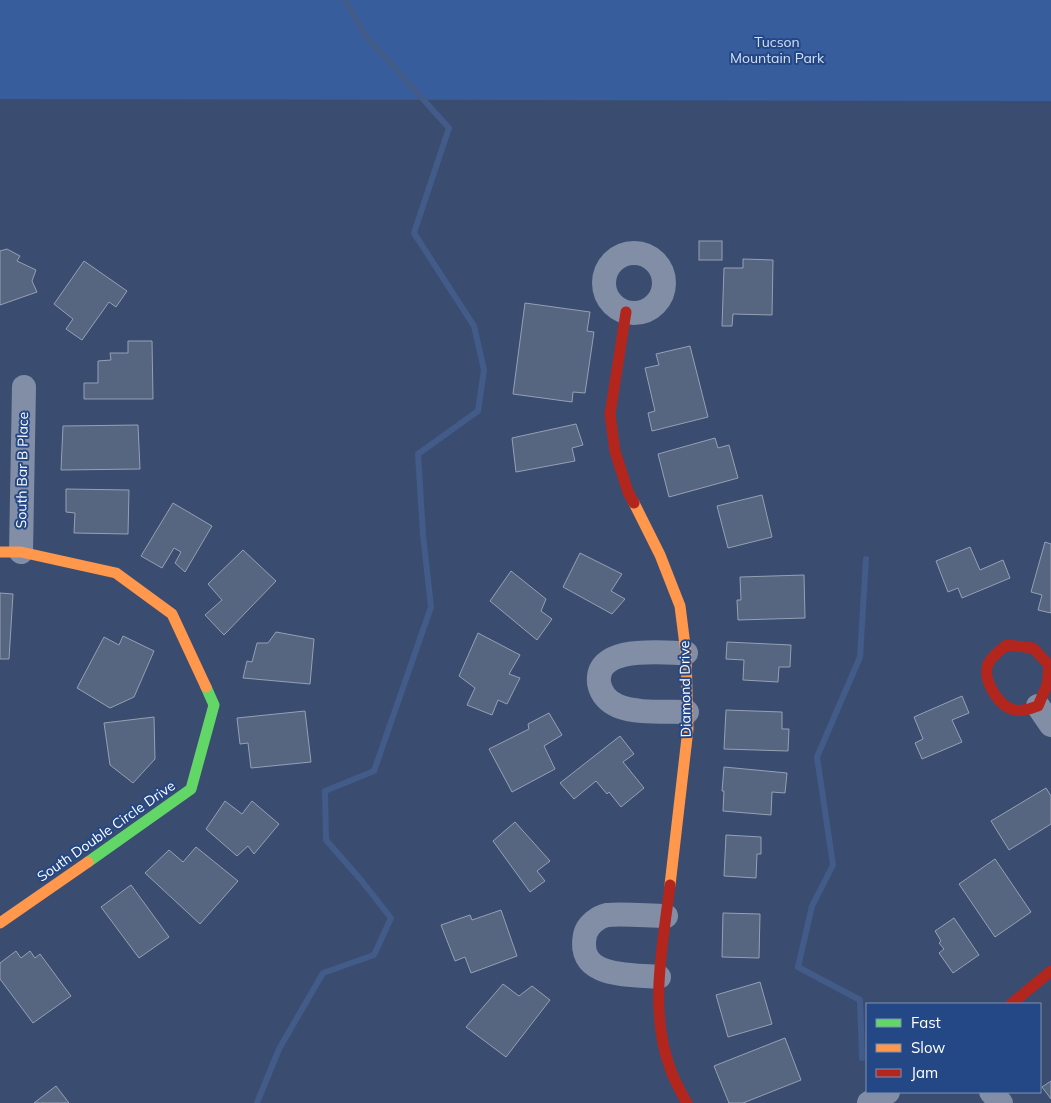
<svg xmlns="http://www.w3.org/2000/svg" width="1051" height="1103" viewBox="0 0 1051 1103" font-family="Mulish,sans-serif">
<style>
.green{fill:#385d9c}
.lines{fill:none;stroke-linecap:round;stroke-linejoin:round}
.stream{stroke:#425b88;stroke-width:6}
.building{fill:#566580;stroke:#95a0b4}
.street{stroke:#818ea6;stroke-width:24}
.fast{stroke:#63d668;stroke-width:11}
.slow{stroke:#ff974d;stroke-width:11}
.jam{stroke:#b3261e;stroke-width:11}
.labels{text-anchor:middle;stroke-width:4;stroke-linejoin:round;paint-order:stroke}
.park-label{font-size:14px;fill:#d3e0f7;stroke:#244786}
.street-label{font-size:14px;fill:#fff;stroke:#244786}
</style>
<rect width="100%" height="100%" fill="#3a4d70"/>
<polygon class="green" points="0,0 1051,0 1051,101 0,99"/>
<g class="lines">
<g class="stream">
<polyline points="862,1058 860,1000 798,967 812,906 833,865 817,757 860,657 866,559"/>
<polyline points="257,1103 279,1049 323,973 374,955 391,918 361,880 326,840 325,791 374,771 431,607 423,535 418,454 478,411 484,370 474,326 414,233 449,128 365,35 345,0"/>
</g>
</g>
<g class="building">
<rect x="699" y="241" width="23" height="19"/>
<polygon points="7,249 20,256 17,261 36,270 32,281 37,292 0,305 0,251"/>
<polygon points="743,259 773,260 772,315 733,314 732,326 722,326 724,268 743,268"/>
<polygon points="84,261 127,291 116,307 109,302 82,340 66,329 73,319 54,304"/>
<polygon points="525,303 590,312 587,331 594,332 585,393 573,392 572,402 513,394"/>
<polygon points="128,341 152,341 153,399 84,399 84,383 98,383 98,361 111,360 110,353 128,353"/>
<polygon points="690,346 708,417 652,431 648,413 655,411 645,368 659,365 656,354"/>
<polygon points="576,424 583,445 572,448 575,461 516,472 512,438"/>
<polygon points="138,425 140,469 61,470 63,426"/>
<polygon points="715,438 718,448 729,445 738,478 669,497 658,454"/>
<polygon points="66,489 129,490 128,534 74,533 75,513 66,512"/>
<polygon points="762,495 772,537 728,548 717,506"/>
<polygon points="173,503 212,526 185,572 175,563 181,552 174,548 162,568 141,556"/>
<polygon points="1045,542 1051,544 1051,613 1038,610 1042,595 1031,592"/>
<polygon points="970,547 980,570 1003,560 1010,578 962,598 958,588 948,592 936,561"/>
<polygon points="243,550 276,581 224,635 205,615 222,600 208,584"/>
<polygon points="580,553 622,574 611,591 625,599 612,614 563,587"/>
<polygon points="511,571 546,599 541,611 552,619 537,640 490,601"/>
<polygon points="804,575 805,618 738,620 737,600 741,600 740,577"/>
<polygon points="0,593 13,594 9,659 0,659"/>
<polygon points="276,632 314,639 310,684 243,678 247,661 252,662 257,643 268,643"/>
<polygon points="478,633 520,655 509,674 520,678 507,704 498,700 492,715 467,705 475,688 459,676"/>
<polygon points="123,636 154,651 134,697 110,708 77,688 104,637 119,645"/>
<polygon points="727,642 791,645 790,667 779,667 778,682 743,680 744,660 726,659"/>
<polygon points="962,696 969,713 952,720 962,742 922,759 915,743 923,739 914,717"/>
<polygon points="726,710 782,712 782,729 789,729 788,751 724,749"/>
<polygon points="305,711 311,762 251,768 248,743 240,744 237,718"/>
<polygon points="549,713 562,735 544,746 555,769 512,792 489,749 529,729 528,724"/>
<polygon points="154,717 155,759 133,783 110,765 104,723"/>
<polygon points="620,736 634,754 623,762 644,788 621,807 609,792 607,794 596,781 574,799 560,783"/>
<polygon points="724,767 787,773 785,793 772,792 771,815 723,811 724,791 722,791"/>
<polygon points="1046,788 1051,796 1051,824 1009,850 991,821"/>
<polygon points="225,801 242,814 252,801 279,824 254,854 248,846 237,856 206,829"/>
<polygon points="515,822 550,861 537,871 545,881 530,892 493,841"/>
<polygon points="726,835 761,837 761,854 757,854 756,878 724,876"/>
<polygon points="196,847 238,881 200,924 145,873 169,850 183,862"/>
<polygon points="995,859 1031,912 995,937 959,884"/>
<polygon points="131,885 169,937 139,958 101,907"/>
<polygon points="501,910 517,956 471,973 465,957 455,961 441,925 470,915 472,920"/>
<polygon points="723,913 760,914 759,958 722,957"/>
<polygon points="954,918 979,955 953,973 939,953 944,949 939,943 941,941 935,931"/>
<polygon points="16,951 21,958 30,951 35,958 40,954 71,996 33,1023 0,979 0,963"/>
<polygon points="760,982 772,1024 728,1037 716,995"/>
<polygon points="503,984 519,996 532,986 550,1000 506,1057 466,1027"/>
<polygon points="785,1038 801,1080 743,1103 729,1103 714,1066"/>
<polygon points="1051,1081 1051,1099 1042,1087"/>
<polygon points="56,1086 69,1103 34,1103"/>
</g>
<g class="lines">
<g class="street">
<circle cx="634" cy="283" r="30"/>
<polyline points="21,552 24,387"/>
<path d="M686,653C662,653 595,644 599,683C601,694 608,702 618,706C637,714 667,711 687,712"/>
<polyline points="1038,706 1051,725"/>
<path d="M659,977C630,974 576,979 585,935C587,925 598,917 607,915C622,913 650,916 666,916"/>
<polyline points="991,1092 1001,1103"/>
<polyline points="869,1103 888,1092"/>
</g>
<polyline class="fast" points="88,862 191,789 214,705 206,687"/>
<g class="slow">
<polyline points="634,503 660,555 680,606 686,653 688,729 670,885"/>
<polyline points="0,552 21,552 116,573 172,614 206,687"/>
<polyline points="0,923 88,862"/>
</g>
<g class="jam">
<polyline points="626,312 610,414 615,451 628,492 634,503"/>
<path d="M1007,645L1033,648L1049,665L1047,685L1038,706C1031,708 1023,712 1015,710C999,707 982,680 988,664C992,656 1000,650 1007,645Z"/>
<path d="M670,885C663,944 649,1008 669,1065C673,1078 680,1091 687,1103"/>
<polyline points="1011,1004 1051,971"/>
</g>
</g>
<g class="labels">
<g class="park-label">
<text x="777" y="47">Tucson<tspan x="777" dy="16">Mountain Park</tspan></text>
</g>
<g class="street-label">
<text transform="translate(22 470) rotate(-89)" y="5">South Bar B Place</text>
<text transform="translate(685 689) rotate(-91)" y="5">Diamond Drive</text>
<text transform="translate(106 831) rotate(-35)" y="5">South Double Circle Drive</text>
</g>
</g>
<rect x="866" y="1003" width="175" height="90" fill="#244786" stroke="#7c91b6"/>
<rect x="876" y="1019" width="25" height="8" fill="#63d668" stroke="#7c91b6"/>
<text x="911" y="1028" font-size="15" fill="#ffffff">Fast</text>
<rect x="876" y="1044" width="25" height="8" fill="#ff974d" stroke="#7c91b6"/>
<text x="911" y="1053" font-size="15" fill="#ffffff">Slow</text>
<rect x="876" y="1069" width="25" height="8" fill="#b3261e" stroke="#7c91b6"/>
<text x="911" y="1078" font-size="15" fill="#ffffff">Jam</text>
</svg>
